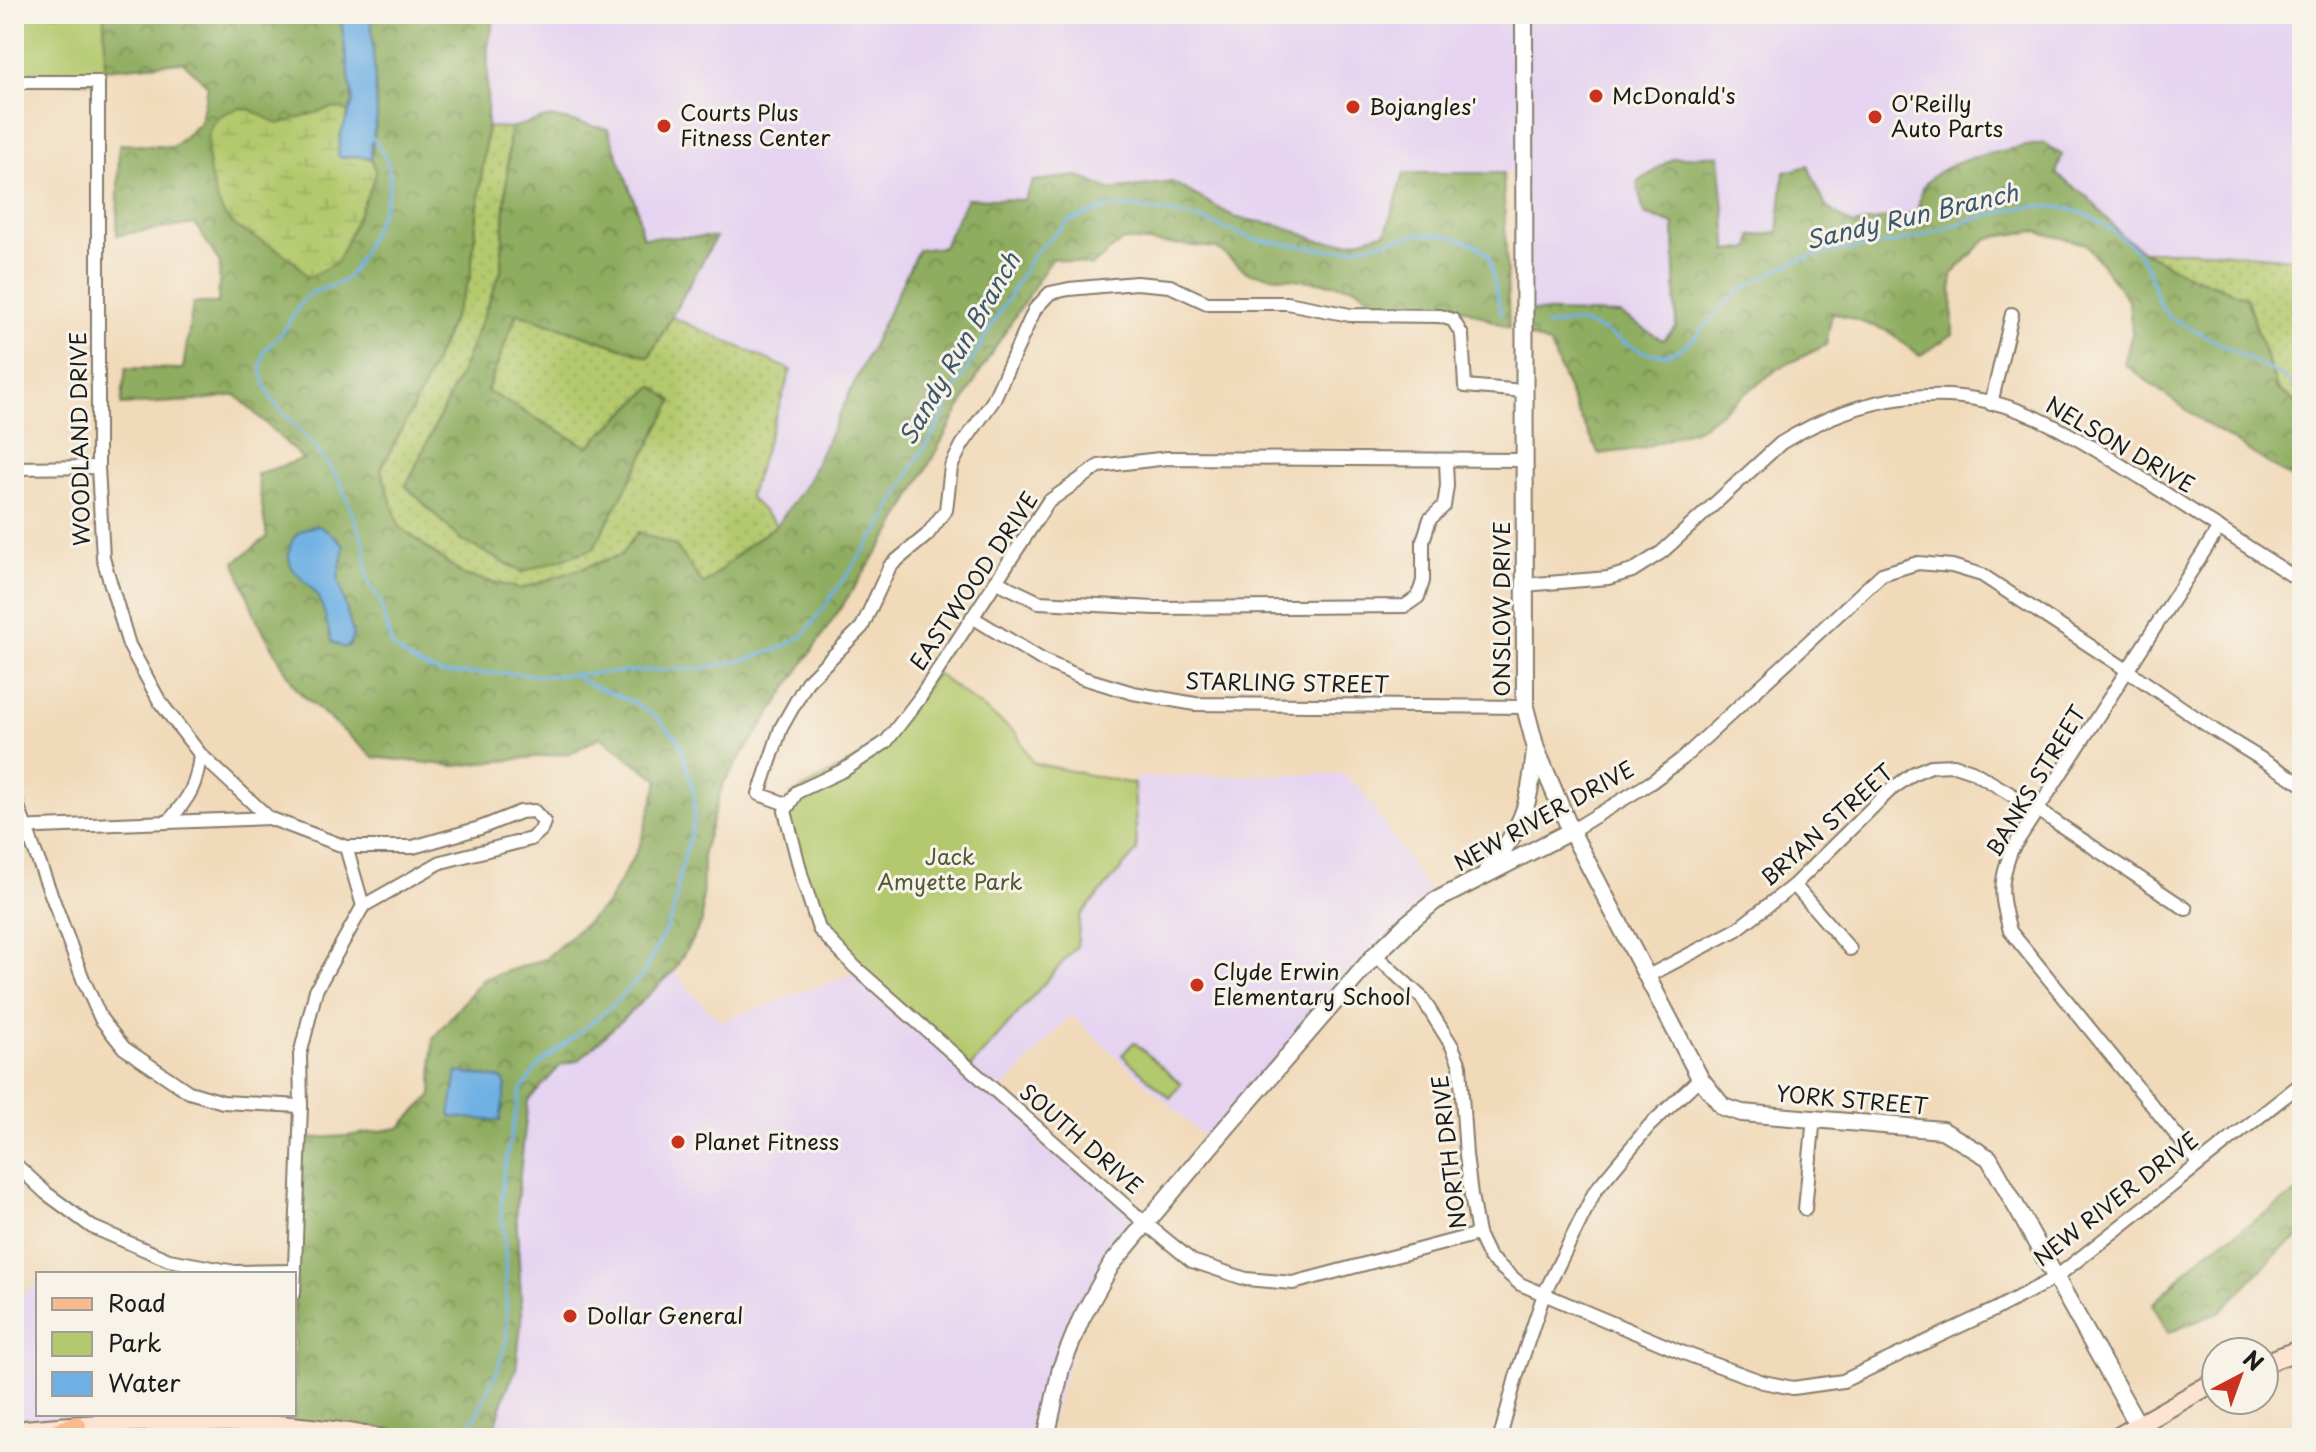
<svg xmlns="http://www.w3.org/2000/svg" width="2316" height="1452" viewBox="0 0 2316 1452" font-family="'Playpen Sans',sans-serif">
<style>
.built{fill:#e5d3f1}
.grass{fill:url(#grass-dots);stroke:#687244;stroke-width:2}
.forest{fill:url(#forest-crowns);stroke:#56643e;stroke-width:2}
.wetland{fill:url(#wetland-marsh);stroke:#687244;stroke-width:2}
.cemetery{fill:url(#cemetery-stones);stroke:#687244;stroke-width:2}
.park{fill:#b4c96d;stroke:#687244;stroke-width:2}
.water{fill:#6fb1e4;stroke:#466680;stroke-width:2}
.lines{fill:none;stroke-linecap:round;stroke-linejoin:round}
.stream{stroke:#6fb1e4;stroke-width:3}
.minor-casing{stroke:#867b6b;stroke-width:16}
.tertiary-casing{stroke:#867b6b;stroke-width:20}
.secondary-casing{stroke:#867b6b;stroke-width:22}
.primary-casing{stroke:#867b6b;stroke-width:24}
.minor{stroke:#fff;stroke-width:12}
.tertiary{stroke:#fff;stroke-width:16}
.secondary{stroke:#fde4d1;stroke-width:18}
.primary{stroke:#fabb8c;stroke-width:20}
.poi-dot{fill:#c8321e;stroke:#f7f3e8;stroke-width:3}
.labels{text-anchor:middle;stroke-width:6;stroke-linejoin:round;paint-order:stroke}
.poi-label{font-size:22px;fill:#1c1c1c;stroke:#f7f3e8;text-anchor:start}
.street-label{font-size:22px;fill:#1c1c1c;stroke:#f7f3e8}
.park-label{font-size:22px;fill:#515938;stroke:#f7f3e8}
.water-label{font-size:24px;font-style:italic;fill:#3d586c;stroke:#f7f3e8}
</style>
<defs>
<pattern id="grass-dots" width="8" height="8" patternUnits="userSpaceOnUse" patternTransform="scale(2)"><rect width="8" height="8" fill="#b4c96d"/><path d="M2 2h.1M6 6h.1" fill="none" stroke="#9aac5e" stroke-width="1.8" stroke-linecap="round"/></pattern>
<pattern id="forest-crowns" width="20" height="18" patternUnits="userSpaceOnUse" patternTransform="scale(2)"><rect width="20" height="18" fill="#8fad60"/><path d="M2 6a3 3 0 1 1 6 0M12 15a3 3 0 1 1 6 0" fill="none" stroke="#748c4e"/></pattern>
<pattern id="wetland-marsh" width="20" height="14" patternUnits="userSpaceOnUse" patternTransform="scale(2)"><rect width="20" height="14" fill="#b4c96d"/><path d="M1 5h8M5 5V1M11 12h8M15 12V8" fill="none" stroke="#9aac5e"/></pattern>
<pattern id="cemetery-stones" width="16" height="16" patternUnits="userSpaceOnUse" patternTransform="scale(2)"><rect width="16" height="16" fill="#b4c96d"/><path d="M2 7V4a2 2 0 0 1 4 0v3zM10 15v-3a2 2 0 0 1 4 0v3z" fill="#9aac5e"/></pattern>
</defs>
<rect width="100%" height="100%" fill="#f7f3e8"/>
<filter id="ink" filterUnits="userSpaceOnUse"><feTurbulence type="fractalNoise" baseFrequency=".0125" numOctaves="2"/><feDisplacementMap in="SourceGraphic" scale="16" xChannelSelector="R" yChannelSelector="G"/><feConvolveMatrix kernelMatrix="1 2 1 2 8 2 1 2 1" color-interpolation-filters="sRGB"/></filter>
<filter id="wash" filterUnits="userSpaceOnUse"><feTurbulence type="fractalNoise" baseFrequency=".006" numOctaves="4" result="noise"/><feDisplacementMap in="SourceGraphic" scale="32" xChannelSelector="R" yChannelSelector="G"/><feGaussianBlur stdDeviation="1.8" result="paint"/><feColorMatrix in="noise" values="0 0 0 0 0 0 0 0 0 0 0 0 0 0 0 0 0 1.4 0 .05"/><feComposite in="paint" operator="in"/></filter>
<g filter="url(#wash)">
<rect width="100%" height="100%" fill="#f1daba"/>
<g class="built">
<polygon points="495,14 2302,14 2302,260 2208,251 2143,251 2120,234 2088,197 2056,174 1924,185 1918,212 1853,225 1826,207 1808,167 1778,233 1752,236 1751,248 1728,251 1719,155 1674,224 1676,327 1663,340 1620,314 1524,311 1523,173 1404,173 1386,233 1351,242 1320,241 1280,225 1237,218 1172,182 1111,190 1078,176 1034,181 1024,200 967,198 943,247 918,251 807,482 777,525 424,386 487,127 488,46"/>
<polygon points="1342,774 1360,788 1435,901 1212,1144 1071,1015 999,1093 1144,1222 1081,1319 1046,1438 492,1438 506,1391 516,1370 522,1315 516,1210 528,1101 561,1065 579,1060 674,971 708,1011 722,1021 861,971 1077,947 1080,916 1137,852 1134,784 1138,777"/>
<polygon points="35,1284 38,1285 38,1414 291,1414 291,1426 14,1432 14,1303"/>
</g>
<g class="grass">
<polygon points="487,127 510,128 501,271 461,372 522,572 653,386 588,447 487,391 517,312 649,357 672,317 791,370 749,497 777,525 747,546 704,586 676,546 621,555 521,589 463,575 399,526 381,469 424,386 470,278"/>
<polygon points="2143,251 2208,251 2302,260 2302,406 2277,389 2246,297 2179,271"/>
</g>
<g class="forest">
<polygon points="104,14 340,14 353,102 349,114 371,158 377,118 371,14 495,14 488,46 487,127 470,278 424,386 381,469 399,526 463,575 521,589 621,555 638,532 676,546 704,585 747,546 777,525 807,482 918,250 943,247 967,198 1024,200 1033,181 1078,176 1111,190 1172,182 1237,218 1280,225 1320,241 1351,242 1386,232 1404,173 1503,173 1509,328 1465,309 1380,306 1356,287 1248,273 1217,248 1123,240 1092,266 1052,258 981,370 892,531 723,784 703,851 702,922 674,971 579,1060 561,1065 528,1101 516,1210 522,1315 516,1370 506,1391 492,1438 378,1438 291,1426 291,1414 294,1414 294,1293 299,1139 347,1136 399,1128 432,1095 433,1038 483,979 545,959 607,904 639,847 659,780 600,737 571,753 455,766 373,757 297,690 257,620 235,562 267,537 257,474 303,459 236,395 195,401 121,405 126,368 183,369 193,303 218,303 220,263 195,224 117,235 119,144 173,147 200,123 208,86 183,62 105,69"/>
<polygon points="550,117 608,129 637,208 642,237 716,237 649,357 517,313 487,391 588,447 653,386 673,401 593,549 522,572 461,540 406,486 461,372 501,271 510,128"/>
<path d="M2044,143L2062,155L2056,174L2088,197L2120,234L2143,251L2179,271L2246,297L2277,389L2302,406V485L2199,419L2124,364L2132,333L2129,301L2086,244L2034,231L1988,238L1952,274L1953,334L1920,356L1888,331L1832,312L1826,345L1779,368L1701,427L1640,449L1599,454L1576,409L1550,345L1524,334V311L1620,314L1663,340L1676,327L1674,224L1644,214L1637,183L1673,158L1719,155L1728,251L1751,248L1752,236L1778,233L1784,172L1808,166L1826,207L1853,225L1917,212C1919,205 1920,195 1923,188C1938,158 2013,149 2044,143Z"/>
<polygon points="2302,1189 2302,1236 2280,1250 2220,1312 2168,1333 2153,1304 2201,1256"/>
</g>
<path class="wetland" d="M240,108L251,110L278,124L332,108L341,109L350,114L340,136L341,158L356,156L371,159L376,171L374,180L337,262L308,278C286,243 242,240 224,214C212,195 200,143 213,123C219,114 230,111 240,108Z"/>
<polygon class="cemetery" points="204,1432 330,1438 66,1438 78,1436"/>
<g class="park">
<polygon points="14,14 104,14 105,69 98,82 14,82"/>
<polygon points="936,673 1016,733 1033,763 1134,784 1137,851 1080,916 1077,946 970,1068 819,929 785,811 797,792 886,743"/>
<polygon points="1134,1042 1181,1084 1170,1098 1122,1055"/>
</g>
<g class="water">
<polygon points="340,14 371,14 377,118 371,145 371,159 356,156 341,158 338,155 340,136 353,102"/>
<path d="M317,525L336,537L344,546L338,579L353,634L350,645L344,648L332,642C327,628 326,612 319,599C310,579 283,574 290,547C293,533 304,529 317,525Z"/>
<polygon points="457,1072 503,1079 506,1086 500,1121 452,1117 450,1115"/>
</g>
<g class="lines">
<g class="stream">
<path d="M371,136C400,170 391,192 374,228C367,243 360,259 351,273L342,282L313,292L304,299L284,330L264,352L261,370L266,388L275,404L317,449L341,484L365,546L368,582L380,600L392,646L414,663L442,674L509,673L543,676L702,668L749,659L781,648L804,635L879,530L914,464L934,433L954,391L1033,255L1069,221L1110,207H1128L1168,212L1200,219L1253,239L1328,250L1348,249L1419,234L1447,235L1474,244L1488,254L1501,314"/>
<path d="M1545,326C1556,325 1570,321 1581,323C1612,328 1638,362 1670,353C1696,345 1709,318 1728,301C1738,292 1751,284 1763,278C1776,271 1792,261 1807,258C1842,248 1879,248 1914,238C1968,223 2040,187 2095,219C2110,228 2137,247 2145,263C2154,281 2154,303 2170,317L2283,377L2302,391"/>
<polyline points="465,1438 498,1369 507,1338 505,1246 501,1209 503,1175 520,1092 539,1065 607,1010 644,973 673,915 680,873 694,821 694,792 679,740 657,718 633,702 588,684 572,674"/>
</g>
</g>
</g>
<g filter="url(#ink)">
<g class="lines">
<defs>
<g id="minor">
<polyline points="14,82 98,82 98,467 103,558 129,645 160,702 200,754 269,818 346,847 413,847 480,828 520,812 534,811 544,822 541,830 531,839 441,862 363,906"/>
<polyline points="1991,404 2012,314"/>
<polyline points="14,468 98,467"/>
<polyline points="995,581 1039,602 1155,608 1405,606 1418,597 1423,581 1423,541 1430,519 1444,506 1447,486 1446,460"/>
<path d="M1524,585L1608,578L1632,571L1662,552L1781,443C1860,395 1950,378 2037,418C2074,435 2109,458 2143,479C2196,513 2249,548 2302,582"/>
<polyline points="972,617 1044,661 1083,678 1133,693 1195,704 1525,707"/>
<polyline points="14,796 83,979 101,1019 124,1048 189,1092 223,1102 301,1106"/>
<polyline points="789,805 759,794 781,728 807,682 862,627 890,566 927,535 946,510 951,467 962,445 993,401 1035,309 1050,293 1069,289 1136,283 1170,286 1207,303 1287,303 1350,315 1440,316 1453,320 1462,335 1465,386 1524,391"/>
<path d="M168,822C189,798 197,786 200,754"/>
<polyline points="14,828 269,818"/>
<polyline points="1571,831 1650,783 1682,759 1882,574 1918,563 1952,566 1982,575 2127,670 2214,730 2302,784"/>
<polyline points="1794,885 1850,949"/>
<polyline points="1375,955 1422,998 1452,1046 1460,1065 1466,1155 1471,1195 1478,1234 1489,1257 1520,1284 1681,1352 1763,1382 1793,1388 1843,1381 1994,1310 2055,1278 2302,1083"/>
<polyline points="1648,976 1736,930 1794,885 1889,791 1914,773 1931,766 1954,765 1972,771 2039,811 2186,909"/>
<polyline points="14,1163 46,1193 92,1227 169,1260 235,1272 295,1271"/>
<path d="M2199,1163L2010,931C2000,896 1999,884 2011,851L2219,528"/>
<polyline points="1805,1209 1814,1117"/>
<polyline points="1478,1234 1293,1283 1246,1279 1192,1261 1144,1222 855,967 819,929 802,877 785,811 797,792 844,770 886,742 919,699 1048,502 1099,466 1168,458 1524,460"/>
<polyline points="294,1293 301,1106 300,1055 316,990 363,906 346,847"/>
<polyline points="1500,1438 1516,1377 1544,1294 1595,1191 1649,1126 1700,1078"/>
</g>
<g id="tertiary">
<polyline points="1524,14 1525,707 1536,749 1571,831 1700,1078 1723,1107 1742,1113 1942,1130 1989,1158 2138,1425"/>
<path d="M1487,870C1523,828 1530,805 1535,750"/>
<polyline points="1046,1438 1061,1368 1081,1319 1111,1265 1212,1144 1375,955 1408,923 1435,901 1571,831"/>
</g>
<g id="secondary">
<polyline points="2264,1363 2302,1349"/>
<path d="M14,1431C134,1419 259,1415 378,1438"/>
<polyline points="2116,1438 2216,1381"/>
</g>
<polyline id="primary" points="47,1438 76,1426"/>
</defs>
<use href="#minor" class="minor-casing"/>
<use href="#tertiary" class="tertiary-casing"/>
<use href="#secondary" class="secondary-casing"/>
<use href="#primary" class="primary-casing"/>
<use href="#minor" class="minor"/>
<use href="#tertiary" class="tertiary"/>
<use href="#secondary" class="secondary"/>
<use href="#primary" class="primary"/>
</g>
</g>
<g class="poi-dot">
<circle cx="1596" cy="96" r="8"/>
<circle cx="1353" cy="107" r="8"/>
<circle cx="1875" cy="117" r="8"/>
<circle cx="664" cy="126" r="8"/>
<circle cx="1197" cy="985" r="8"/>
<circle cx="678" cy="1142" r="8"/>
<circle cx="570" cy="1316" r="8"/>
</g>
<g class="labels">
<g class="poi-label">
<text x="1612" y="104">McDonald's</text>
<text x="1891" y="112">O'Reilly<tspan x="1891" dy="25">Auto Parts</tspan></text>
<text x="1369" y="115">Bojangles'</text>
<text x="680" y="121">Courts Plus<tspan x="680" dy="25">Fitness Center</tspan></text>
<text x="1213" y="980">Clyde Erwin<tspan x="1213" dy="25">Elementary School</tspan></text>
<text x="694" y="1150">Planet Fitness</text>
<text x="586" y="1324">Dollar General</text>
</g>
<g class="street-label">
<text transform="translate(80 439) rotate(-91)" y="8">WOODLAND DRIVE</text>
<text transform="translate(2120 445) rotate(30)" y="8">NELSON DRIVE</text>
<text transform="translate(974 581) rotate(-56)" y="8">EASTWOOD DRIVE</text>
<text transform="translate(1502 609) rotate(-90)" y="8">ONSLOW DRIVE</text>
<text transform="translate(1287 683) rotate(1)" y="8">STARLING STREET</text>
<text transform="translate(2036 781) rotate(-59)" y="8">BANKS STREET</text>
<text transform="translate(1544 816) rotate(-29)" y="8">NEW RIVER DRIVE</text>
<text transform="translate(1827 825) rotate(-42)" y="8">BRYAN STREET</text>
<text transform="translate(1852 1100) rotate(5)" y="8">YORK STREET</text>
<text transform="translate(1081 1139) rotate(41)" y="8">SOUTH DRIVE</text>
<text transform="translate(1449 1152) rotate(-97)" y="8">NORTH DRIVE</text>
<text transform="translate(2116 1199) rotate(-38)" y="8">NEW RIVER DRIVE</text>
</g>
<g class="park-label">
<text x="950" y="865">Jack<tspan x="950" dy="25">Amyette Park</tspan></text>
</g>
<g class="water-label">
<text transform="translate(1912 217) rotate(-13)" y="8">Sandy Run Branch</text>
<text transform="translate(960 349) rotate(-60)" y="8">Sandy Run Branch</text>
</g>
</g>
<rect width="2316" height="1452" fill="none" stroke="#f7f3e8" stroke-width="48"/>
<rect x="36" y="1272" width="260" height="144" fill="#f7f3e8" stroke="#9f9d96" stroke-width="2"/>
<rect x="52" y="1298" width="40" height="12" fill="#fabb8c" stroke="#9f9d96" stroke-width="2"/>
<text x="108" y="1312" font-size="24" fill="#1c1c1c">Road</text>
<rect x="52" y="1332" width="40" height="24" fill="#b4c96d" stroke="#9f9d96" stroke-width="2"/>
<text x="108" y="1352" font-size="24" fill="#1c1c1c">Park</text>
<rect x="52" y="1372" width="40" height="24" fill="#6fb1e4" stroke="#9f9d96" stroke-width="2"/>
<text x="108" y="1392" font-size="24" fill="#1c1c1c">Water</text>
<g transform="translate(2240 1376) rotate(41)"><circle r="38" fill="#f7f3e8" stroke="#9f9d96" stroke-width="2"/>
<path d="M0-6L14 30L0 20L-14 30Z" fill="#c8321e"/>
<text y="-12" font-size="22" font-weight="bold" text-anchor="middle" fill="#1c1c1c">N</text>
</g>
</svg>
